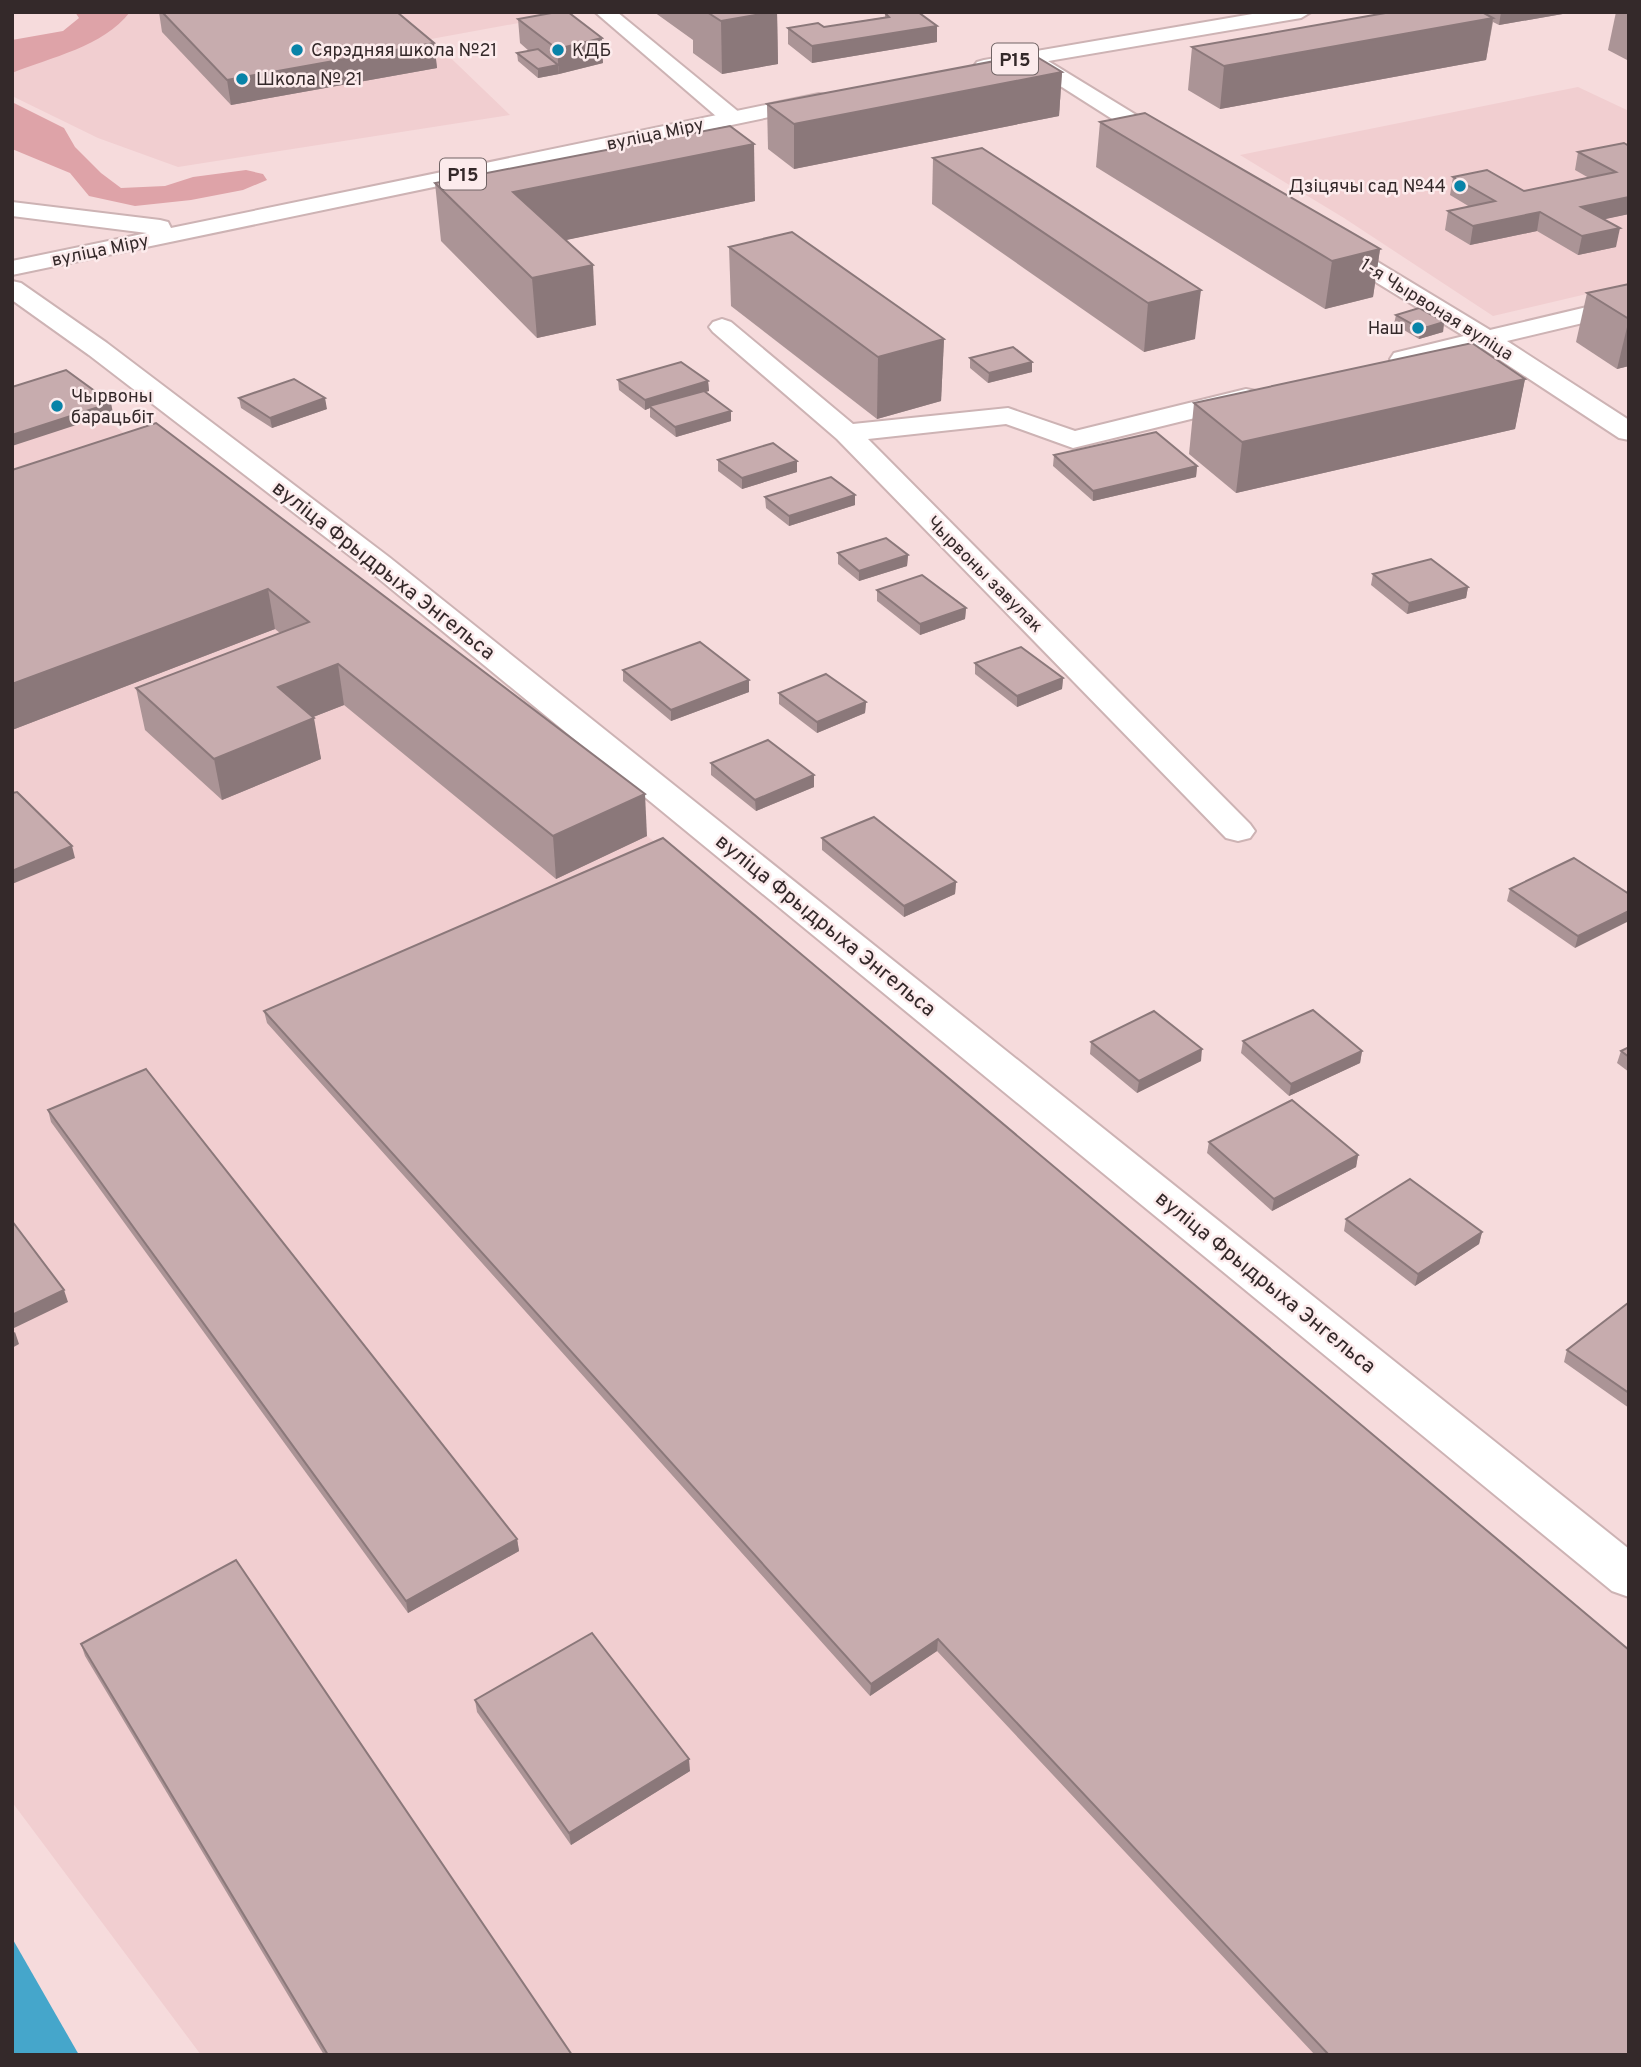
<svg xmlns="http://www.w3.org/2000/svg" width="1641" height="2067" viewBox="0 0 1641 2067" font-family="Overpass,sans-serif">
<style>
.built{fill:#f1ced0}
.green{fill:#dea3a8}
.water{fill:#45a6cb}
.lines{fill:none;stroke-linecap:round;stroke-linejoin:round}
.street-casing{stroke:#cdb3b4;stroke-width:4}
.secondary-casing{stroke:#cdb3b4;stroke-width:4}
.primary-casing{stroke:#cdb3b4;stroke-width:4}
.street{fill:#fff;fill-rule:evenodd}
.secondary{fill:#fff;fill-rule:evenodd}
.primary{fill:#fff;fill-rule:evenodd}
.wall{fill:#ab9496}
.shaded-wall{fill:#8b787a}
.building{fill:#c7acae;stroke:#8b787a;stroke-width:2}
.poi-dot{fill:#0883a8;stroke:#fcebec;stroke-width:2.5}
.labels{text-anchor:middle;stroke-width:5;stroke-linejoin:round;paint-order:stroke}
.far-poi-label{font-size:18px;fill:#34292a;stroke:#fcebec;text-anchor:start}
.far-street-label{font-size:18px;fill:#34292a;stroke:#fcebec}
.shield{fill:#fcebec;stroke:#706364;stroke-width:2}
.shield-label{font-size:19px;font-weight:bold;fill:#34292a}
.street-label{font-size:21px;fill:#34292a;stroke:#fcebec}
</style>
<rect width="100%" height="100%" fill="#f6dbdc"/>
<g class="built">
<polygon points="76,12 579,12 431,39 510,115 178,167 98,138 12,96 12,63 88,25"/>
<polygon points="1578,87 1629,111 1629,284 1493,316 1344,218 1240,155"/>
<polygon points="68,380 113,413 103,417 664,849 1629,2055 201,2055 12,1802 12,398"/>
</g>
<g class="green">
<path d="M75,12H130C103,47 51,57 12,73V40L63,31L79,18Z"/>
<polygon points="12,102 64,128 75,147 101,173 121,188 165,186 193,177 246,170 263,174 267,180 243,190 191,200 135,206 89,196 70,173 12,149"/>
</g>
<polygon class="water" points="12,1938 79,2055 12,2055"/>
<g class="lines">
<defs>
<g id="street">
<polygon points="1028,51 1035,53 1177,140 1180,145 1177,150 1161,150 1021,61 1018,57 1021,53"/>
<polygon points="1334,239 1343,241 1490,330 1629,297 1629,312 1507,341 1629,420 1629,440 1619,438 1482,348 1403,367 1394,365 1390,359 1394,353 1464,336 1325,251 1322,246 1325,241"/>
<polygon points="722,319 731,322 853,424 1008,408 1075,431 1246,389 1256,391 1259,397 1256,403 1073,448 1006,424 868,439 1250,824 1255,831 1250,838 1238,841 1226,838 837,439 713,332 709,327 713,322"/>
</g>
<g id="secondary">
<polygon points="595,12 617,12 740,113 743,118 740,123 724,123"/>
<polygon points="12,281 21,283 107,343 389,557 1629,1549 1629,1597 1612,1591 367,569 89,355 12,300"/>
</g>
<g id="primary">
<polygon points="1264,12 1311,12 1301,18 984,72 977,70 974,66 977,62 984,60"/>
<polygon points="819,94 827,95 830,100 827,105 12,275 12,261 147,233 12,216 12,202 160,220 168,222 171,228"/>
</g>
</defs>
<use href="#street" class="street-casing"/>
<use href="#secondary" class="secondary-casing"/>
<use href="#primary" class="primary-casing"/>
<use href="#street" class="street"/>
<use href="#secondary" class="secondary"/>
<use href="#primary" class="primary"/>
</g>
<g class="wall">
<polygon points="159,12 434,43 437,68 231,105 162,32"/>
<polygon points="654,12 777,12 778,64 722,74 693,53 693,40"/>
<polygon points="1391,12 1574,12 1499,25 1493,22 1486,60 1220,109 1188,90 1192,47"/>
<polygon points="1616,12 1629,12 1629,61 1608,50"/>
<polygon points="885,13 937,42 812,63 788,44 788,28 824,27 885,17"/>
<polygon points="518,19 603,63 559,74 538,78 518,61 517,53 529,51 520,43"/>
<polygon points="1062,72 1059,116 794,169 768,149 767,104"/>
<polygon points="1100,122 1380,249 1373,297 1325,309 1096,167"/>
<polygon points="1629,146 1629,214 1604,219 1616,247 1578,255 1537,231 1470,245 1445,230 1448,211 1470,207 1450,195 1453,177 1524,191 1589,178 1575,170 1578,152"/>
<polygon points="982,148 1195,339 1144,352 932,204 933,158"/>
<polygon points="435,183 755,201 565,240 596,325 537,338 441,241"/>
<polygon points="729,247 944,339 941,401 877,419 731,306"/>
<polygon points="1629,284 1629,366 1617,369 1576,342 1587,293"/>
<polygon points="1396,315 1444,322 1443,332 1419,339 1394,324"/>
<polygon points="970,358 1032,362 1032,372 988,383 970,368"/>
<polygon points="1525,379 1515,429 1236,493 1189,454 1194,403"/>
<polygon points="618,380 708,381 709,391 705,392 731,411 731,421 676,437 650,417 650,408 645,410 619,390"/>
<polygon points="239,398 327,409 272,428 241,408"/>
<polygon points="156,423 647,836 556,879 344,705 313,717 321,759 222,800 145,730 136,688 280,633 275,629 12,730 12,470"/>
<polygon points="1054,455 1197,466 1196,477 1093,501 1053,466"/>
<polygon points="718,460 797,461 797,472 742,489 718,471"/>
<polygon points="765,497 855,505 789,526 766,508"/>
<polygon points="838,553 908,555 907,566 859,581 838,564"/>
<polygon points="1373,574 1468,587 1466,598 1407,614 1371,585"/>
<polygon points="877,590 966,608 965,619 920,635 877,601"/>
<polygon points="975,663 1063,678 1062,689 1017,707 975,674"/>
<polygon points="623,670 749,680 749,692 671,721 623,681"/>
<polygon points="779,693 866,702 865,713 817,733 779,704"/>
<polygon points="711,763 814,775 814,787 756,811 711,775"/>
<polygon points="822,838 956,882 955,894 904,917 822,850"/>
<polygon points="1510,889 1629,894 1575,948 1507,901"/>
<polygon points="264,1011 1629,2055 1315,2055 937,1651 870,1696 267,1023"/>
<polygon points="1243,1041 1362,1051 1360,1063 1289,1096 1241,1053"/>
<polygon points="1091,1042 1201,1061 1137,1093 1090,1054"/>
<polygon points="1629,1047 1629,1072 1617,1063 1621,1051"/>
<polygon points="48,1110 517,1539 519,1551 408,1613 51,1122"/>
<polygon points="1209,1142 1358,1155 1356,1167 1272,1211 1207,1153"/>
<polygon points="1346,1219 1482,1232 1479,1244 1415,1286 1344,1231"/>
<polygon points="1629,1303 1629,1408 1564,1362 1567,1350"/>
<polygon points="81,1644 572,2055 324,2055 85,1656"/>
<polygon points="475,1700 690,1771 571,1845 477,1712"/>
</g>
<g class="shaded-wall">
<polygon points="752,12 777,12 778,64 722,74 721,21"/>
<polygon points="1501,12 1574,12 1499,25"/>
<polygon points="1493,18 1486,60 1220,109 1224,66"/>
<polygon points="937,26 937,42 812,63 812,46"/>
<polygon points="602,38 603,63 559,74 557,49"/>
<polygon points="434,43 437,68 231,105 227,80"/>
<polygon points="558,65 559,74 538,78 538,69"/>
<polygon points="1062,72 1059,116 794,169 794,124"/>
<polygon points="754,144 755,201 518,250 513,192"/>
<polygon points="1629,197 1629,214 1578,225 1581,207"/>
<polygon points="1540,212 1537,231 1470,245 1473,226"/>
<polygon points="1620,228 1616,247 1578,255 1582,236"/>
<polygon points="1380,249 1373,297 1325,309 1332,261"/>
<polygon points="593,265 596,325 537,338 532,278"/>
<polygon points="1201,290 1195,339 1144,352 1148,303"/>
<polygon points="1629,319 1629,366 1617,369"/>
<polygon points="1444,322 1443,332 1419,339 1421,329"/>
<polygon points="944,339 941,401 877,419 878,357"/>
<polygon points="1032,362 1032,372 988,383 989,373"/>
<polygon points="1525,379 1515,429 1236,493 1242,442"/>
<polygon points="708,381 709,391 651,408 649,406 650,408 645,410 645,400"/>
<polygon points="325,398 327,409 272,428 270,418"/>
<polygon points="111,403 113,413 12,446 12,435"/>
<polygon points="731,411 731,421 676,437 675,427"/>
<polygon points="797,461 797,472 742,489 742,478"/>
<polygon points="1197,466 1196,477 1093,501 1093,491"/>
<polygon points="855,495 855,505 789,526 789,516"/>
<polygon points="908,555 907,566 859,581 859,571"/>
<polygon points="1468,587 1466,598 1407,614 1409,603"/>
<polygon points="268,589 275,629 12,730 12,684"/>
<polygon points="966,608 965,619 920,635 920,624"/>
<polygon points="338,664 344,705 285,728 278,687"/>
<polygon points="1063,678 1062,689 1017,707 1017,696"/>
<polygon points="749,680 749,692 671,721 671,710"/>
<polygon points="866,702 865,713 817,733 817,722"/>
<polygon points="314,718 321,759 222,800 214,759"/>
<polygon points="814,775 814,787 756,811 755,800"/>
<polygon points="645,794 647,836 556,879 553,836"/>
<polygon points="72,846 75,858 12,884 12,871"/>
<polygon points="956,882 955,894 904,917 904,906"/>
<polygon points="1629,911 1629,921 1575,948 1578,936"/>
<polygon points="1202,1049 1201,1061 1137,1093 1139,1081"/>
<polygon points="1362,1051 1360,1063 1289,1096 1291,1084"/>
<polygon points="1358,1155 1356,1167 1272,1211 1274,1199"/>
<polygon points="1482,1232 1479,1244 1415,1286 1418,1274"/>
<polygon points="64,1290 68,1302 12,1329 12,1315"/>
<polygon points="15,1332 19,1344 12,1348 12,1334"/>
<polygon points="517,1539 519,1551 408,1613 406,1601"/>
<polygon points="938,1639 937,1651 870,1696 871,1684"/>
<polygon points="689,1759 690,1771 571,1845 569,1833"/>
</g>
<g class="building">
<polygon points="162,12 397,12 434,43 227,80"/>
<polygon points="557,12 568,12 602,38 557,49 518,19"/>
<polygon points="707,12 773,12 721,21"/>
<polygon points="893,12 918,12 937,26 812,46 788,28 818,23 824,27 889,17 885,13"/>
<polygon points="1391,12 1482,12 1493,18 1224,66 1192,47"/>
<polygon points="538,49 558,65 538,69 517,53"/>
<polygon points="1032,54 1062,72 794,124 767,104"/>
<polygon points="1145,113 1380,249 1332,261 1100,122"/>
<polygon points="730,126 754,144 513,192 593,265 532,278 435,183"/>
<polygon points="1624,143 1629,146 1629,197 1581,207 1620,228 1582,236 1540,212 1473,226 1448,211 1495,201 1453,177 1487,170 1524,191 1616,172 1578,152"/>
<polygon points="982,148 1201,290 1148,303 933,158"/>
<polygon points="792,232 944,339 878,357 729,247"/>
<polygon points="1629,284 1629,319 1587,293"/>
<polygon points="1419,308 1444,322 1421,329 1396,315"/>
<polygon points="1472,343 1525,379 1242,442 1194,403"/>
<polygon points="1013,347 1032,362 989,373 970,358"/>
<polygon points="681,362 708,381 645,400 618,380"/>
<polygon points="66,370 111,403 12,435 12,387"/>
<polygon points="294,379 325,398 270,418 239,398"/>
<polygon points="704,391 731,411 675,427 649,406"/>
<polygon points="156,423 645,794 553,836 338,664 278,687 314,718 214,759 136,688 309,622 268,589 12,684 12,470"/>
<polygon points="1156,432 1197,466 1093,491 1054,455"/>
<polygon points="773,443 797,461 742,478 718,460"/>
<polygon points="831,477 855,495 789,516 765,497"/>
<polygon points="886,538 908,555 859,571 838,553"/>
<polygon points="1431,559 1468,587 1409,603 1373,574"/>
<polygon points="922,575 966,608 920,624 877,590"/>
<polygon points="700,642 749,680 671,710 623,670"/>
<polygon points="1021,647 1063,678 1017,696 975,663"/>
<polygon points="826,674 866,702 817,722 779,693"/>
<polygon points="768,740 814,775 755,800 711,763"/>
<polygon points="17,792 72,846 12,871 12,793"/>
<polygon points="874,817 956,882 904,906 822,838"/>
<polygon points="663,838 1629,1650 1629,2055 1329,2055 938,1639 871,1684 264,1011"/>
<polygon points="1574,858 1629,894 1629,911 1578,936 1510,889"/>
<polygon points="1313,1010 1362,1051 1291,1084 1243,1041"/>
<polygon points="1154,1011 1202,1049 1139,1081 1091,1042"/>
<polygon points="1629,1047 1629,1057 1621,1051"/>
<polygon points="146,1069 517,1539 406,1601 48,1110"/>
<polygon points="1292,1100 1358,1155 1274,1199 1209,1142"/>
<polygon points="1410,1179 1482,1232 1418,1274 1346,1219"/>
<polygon points="12,1221 64,1290 12,1315"/>
<polygon points="1628,1303 1629,1303 1629,1393 1567,1350"/>
<polygon points="236,1560 572,2055 328,2055 81,1644"/>
<polygon points="592,1633 689,1759 569,1833 475,1700"/>
</g>
<g class="poi-dot">
<circle cx="297" cy="50" r="7"/>
<circle cx="558" cy="50" r="7"/>
<circle cx="242" cy="79" r="7"/>
<circle cx="1460" cy="186" r="7"/>
<circle cx="1418" cy="328" r="7"/>
<circle cx="57" cy="406" r="7"/>
</g>
<g class="labels">
<g class="far-poi-label">
<text x="311" y="56">Сярэдняя школа №21</text>
<text x="572" y="56">КДБ</text>
<text x="256" y="85">Школа № 21</text>
<text x="1446" y="192" text-anchor="end">Дзіцячы сад №44</text>
<text x="1404" y="334" text-anchor="end">Наш</text>
<text x="71" y="402">Чырвоны<tspan x="71" dy="21">барацьбіт</tspan></text>
</g>
<g class="far-street-label">
<text transform="translate(655 134) rotate(-12)" y="6">вуліца Міру</text>
<text transform="translate(100 250) rotate(-12)" y="6">вуліца Міру</text>
<text transform="translate(1437 309) rotate(32)" y="6">1-я Чырвоная вуліца</text>
<text transform="translate(985 574) rotate(45)" y="6">Чырвоны завулак</text>
</g>
<g class="shield">
<rect x="992" y="43.5" width="46" height="31" rx="5"/>
<rect x="440" y="158.5" width="46" height="31" rx="5"/>
</g>
<g class="shield-label">
<text x="1015" y="66">Р15</text>
<text x="463" y="181">Р15</text>
</g>
<g class="street-label">
<text transform="translate(384 570) rotate(38)" y="7">вуліца Фрыдрыха Энгельса</text>
<text transform="translate(826 925) rotate(39)" y="7">вуліца Фрыдрыха Энгельса</text>
<text transform="translate(1266 1282) rotate(39)" y="7">вуліца Фрыдрыха Энгельса</text>
</g>
</g>
<rect width="1641" height="2067" fill="none" stroke="#34292a" stroke-width="28"/>
</svg>
